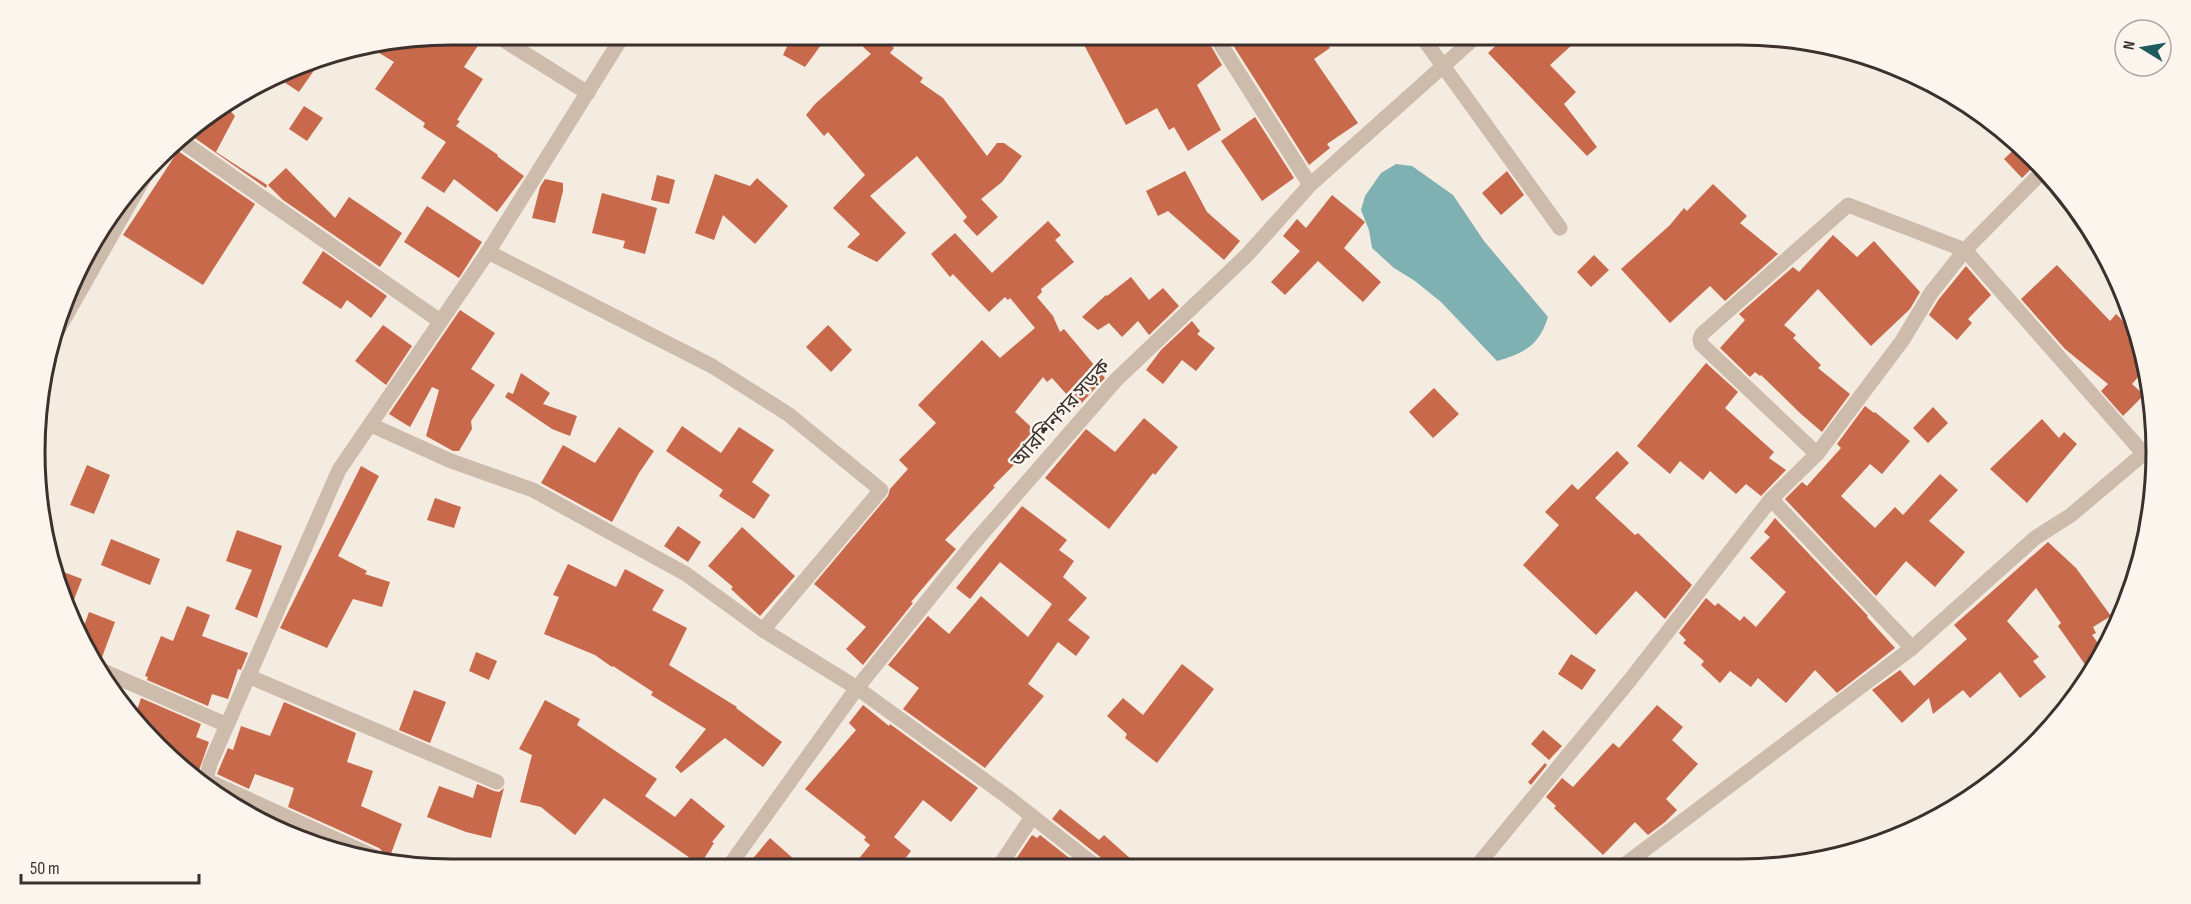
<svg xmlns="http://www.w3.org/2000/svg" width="2191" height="904" viewBox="0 0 2191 904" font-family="'Sofia Sans Condensed','Noto Sans Bengali',sans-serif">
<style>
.water{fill:#7fb0b2}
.building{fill:#c8694b}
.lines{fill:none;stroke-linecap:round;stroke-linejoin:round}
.minor{stroke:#cdbbac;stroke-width:15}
.tertiary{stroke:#cdbbac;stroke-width:15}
.labels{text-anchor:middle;stroke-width:5;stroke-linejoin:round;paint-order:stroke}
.street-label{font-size:20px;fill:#3b302b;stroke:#fbf5ee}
.rim{fill:none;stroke:#3b302b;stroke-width:3}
</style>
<rect width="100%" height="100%" fill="#f4ebe1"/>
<path class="water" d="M1396,164L1412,166L1453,195L1484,241L1548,317C1539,346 1524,353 1497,361L1441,302L1415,281L1394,268L1372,248L1369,230L1361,210L1365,196L1381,173Z"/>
<g class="building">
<polygon points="459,34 471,34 481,41 464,67 483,79 457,120 460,121 456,126 498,155 497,156 524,176 497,212 454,179 444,193 421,178 446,142 423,127 425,123 375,89 394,62 371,48 445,36 454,42"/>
<polygon points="793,34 829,34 805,67 783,55"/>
<polygon points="875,34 878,34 894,48 890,53 923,78 920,82 943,98 987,156 997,143 1004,143 1022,156 1002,182 981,199 998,217 977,236 963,221 967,217 917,156 870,196 906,233 877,262 847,247 860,234 833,208 865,175 828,132 824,136 806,115 815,104 871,54 863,47"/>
<polygon points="1094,34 1204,34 1222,65 1197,85 1221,130 1188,151 1174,127 1169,130 1157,108 1126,125 1082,41"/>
<polygon points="1226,34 1321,34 1330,48 1314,59 1358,123 1327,144 1330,148 1309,165"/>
<polygon points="1508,34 1584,34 1550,65 1576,92 1564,104 1597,147 1587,156 1488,53"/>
<polygon points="324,56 299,92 275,76 317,57"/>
<polygon points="224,104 235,116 216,152 267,185 266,188 189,134 194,125"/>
<polygon points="304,106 323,118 307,141 289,129"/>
<polygon points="1255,117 1294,178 1262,201 1221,141"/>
<polygon points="2020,144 2037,163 2022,178 2004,159"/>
<polygon points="178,151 255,204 203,285 123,235"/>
<polygon points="286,168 335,218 349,197 402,233 380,267 283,200 268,185"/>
<polygon points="1185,171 1207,212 1240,241 1224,260 1168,211 1158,216 1146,191"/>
<polygon points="1507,171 1524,195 1501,215 1482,193"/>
<polygon points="715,174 750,186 757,178 788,206 755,244 723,215 714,240 695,233"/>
<polygon points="657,175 675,180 669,204 651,200"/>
<polygon points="545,179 563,183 563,191 555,223 532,218 540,187"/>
<polygon points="1713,184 1747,216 1740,223 1778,254 1725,301 1710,286 1670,323 1621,269 1670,225 1684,208 1687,211"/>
<polygon points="602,193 657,208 645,254 623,248 625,241 592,233"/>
<polygon points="1332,195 1365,222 1344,248 1381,282 1363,302 1318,261 1285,295 1271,282 1300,251 1283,236 1297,219 1306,228"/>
<polygon points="427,206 482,242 459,278 404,242"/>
<polygon points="1048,221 1061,235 1055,240 1074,262 1041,289 1042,292 1037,297 1053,316 1060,332 1064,329 1105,378 1078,407 1052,378 1047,382 1043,377 1015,412 1042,437 993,486 995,487 945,540 956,549 911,602 913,603 863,665 846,649 866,627 814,584 888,496 890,489 908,469 899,460 936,423 918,405 982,340 1000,358 1035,328 1010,298 1008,300 1005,297 989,312 953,274 950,277 931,254 955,233 992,273"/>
<polygon points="1833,235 1857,257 1874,241 1920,292 1910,309 1871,346 1818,289 1784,325 1796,335 1793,338 1821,365 1818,368 1850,394 1822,432 1801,414 1761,375 1760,376 1755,372 1750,377 1720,348 1745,320 1739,314 1793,267 1799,272"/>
<polygon points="323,251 387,296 371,318 347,300 341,309 302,283"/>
<polygon points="1594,255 1609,270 1591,287 1577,272"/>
<polygon points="2057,265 2110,321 2116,314 2136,334 2133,337 2142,345 2146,368 2132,384 2144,395 2123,416 2101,391 2108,384 2065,349 2021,299"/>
<polygon points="1966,266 1991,295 1968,319 1972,323 1957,340 1929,315 1939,299"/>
<polygon points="1131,277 1149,300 1163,288 1179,306 1149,335 1138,321 1122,337 1109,323 1098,330 1082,317 1106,295 1107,296"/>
<polygon points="460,310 495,333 471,369 495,385 471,421 472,429 459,451 453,451 426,436 439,390 432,387 410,427 389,414"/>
<polygon points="1192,321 1200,331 1197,334 1215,348 1196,371 1182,360 1163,384 1146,370 1161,350"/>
<polygon points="383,325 412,346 386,385 355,361"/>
<polygon points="828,325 852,350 831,372 806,347"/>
<polygon points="1706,363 1738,392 1725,408 1774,452 1769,458 1786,470 1761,496 1746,484 1736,494 1710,471 1703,480 1680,461 1670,474 1637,446"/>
<polygon points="521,373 550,393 543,404 577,416 570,436 552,429 505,397 508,392 513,394"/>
<polygon points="1434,388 1459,414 1433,438 1409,412"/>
<polygon points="1865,406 1874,413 1875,412 1910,441 1882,474 1870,464 1841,496 1875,528 1895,507 1903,515 1940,474 1958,490 1929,521 1965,552 1935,587 1906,561 1876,596 1785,499 1802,482 1807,486 1841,448 1837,444"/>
<polygon points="1933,407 1948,423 1928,443 1913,428"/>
<polygon points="1144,418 1178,447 1155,475 1153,473 1109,529 1045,478 1086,429 1115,452"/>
<polygon points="2042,419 2059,438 2064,432 2077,444 2027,503 1990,469"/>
<polygon points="682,426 721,453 739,427 774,450 752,482 770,495 754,519 719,496 723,490 666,451"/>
<polygon points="619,427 654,451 639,473 612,522 541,483 563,445 595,463"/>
<polygon points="1617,451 1629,463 1595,498 1635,535 1638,533 1692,585 1665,619 1636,591 1596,635 1523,565 1559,525 1545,512 1572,484 1578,490"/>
<polygon points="87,465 110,475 94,514 70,505"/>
<polygon points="361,466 379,476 338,556 367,571 365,574 390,582 382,607 353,599 327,648 280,628"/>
<polygon points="435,498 461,507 454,528 427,520"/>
<polygon points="1022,506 1067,540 1059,550 1074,561 1063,577 1087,598 1068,620 1090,637 1076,656 1058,642 1028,684 1044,696 985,768 903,709 919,688 888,665 928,616 949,634 981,596 1028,637 1052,604 1000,562 970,599 956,588"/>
<polygon points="1775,518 1868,616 1867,617 1895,648 1837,693 1815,670 1786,703 1758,678 1751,687 1730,671 1720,683 1701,665 1704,661 1683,643 1686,640 1679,633 1706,598 1715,606 1718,603 1740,621 1744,616 1756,627 1786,592 1750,558 1770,537 1764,532"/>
<polygon points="678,526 701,542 688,562 664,546"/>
<polygon points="742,527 795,576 760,616 731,589 733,587 708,566"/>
<polygon points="237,530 282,546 257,618 235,609 252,570 226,561"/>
<polygon points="111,539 160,559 150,585 101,565"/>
<polygon points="2048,542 2076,568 2111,616 2093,627 2096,633 2092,635 2103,650 2091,673 2058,626 2061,623 2036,588 2007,621 2039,657 2033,661 2046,677 2020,698 2000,672 1970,698 1963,690 1933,714 1929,698 1902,723 1872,690 1900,670 1914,686 1967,639 1954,625"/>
<polygon points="568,564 616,587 625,569 664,590 652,610 687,628 669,665 737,707 736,708 782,742 763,767 725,738 681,773 675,767 706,729 651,695 653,692 613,666 612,667 595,655 544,634 559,597 553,595"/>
<polygon points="53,568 82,579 68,615 66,612"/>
<polygon points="187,606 210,615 202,636 248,653 241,670 238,669 228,699 212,694 208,706 147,680 148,677 145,676 161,636 173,641"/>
<polygon points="89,612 115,622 101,660 92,659 80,637"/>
<polygon points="476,652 497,661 489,680 469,671"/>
<polygon points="1571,654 1596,670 1582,690 1558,674"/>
<polygon points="1182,664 1214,689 1157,763 1125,738 1127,734 1107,716 1123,698 1143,715"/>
<polygon points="414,690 446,702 430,743 399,730"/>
<polygon points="141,698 201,724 196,737 209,742 197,776 188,773 135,716"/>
<polygon points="545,700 580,719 577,725 657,779 645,796 675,817 691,798 725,826 712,842 714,843 700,865 604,798 575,835 541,807 520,802 532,755 519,749"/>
<polygon points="284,702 356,733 347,762 373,771 361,806 402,824 389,859 384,858 383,852 379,848 288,807 294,788 255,774 249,789 217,774 228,748 233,750 241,726 270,736"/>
<polygon points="863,705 889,726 890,724 978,788 951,822 923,800 894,837 911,851 898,868 851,868 870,845 864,840 866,837 805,789 856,730 849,723"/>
<polygon points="1657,705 1683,727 1672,740 1698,764 1666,799 1677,810 1665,822 1648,835 1635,822 1603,855 1554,808 1556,806 1546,797 1562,778 1573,787 1613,743 1619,748"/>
<polygon points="1543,730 1562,746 1549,760 1531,744"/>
<polygon points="1545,763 1547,765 1531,785 1528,782"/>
<polygon points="477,784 494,791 499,792 504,788 491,838 466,832 427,817 439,786 473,798"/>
<polygon points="1060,809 1099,840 1104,835 1141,868 1108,868 1104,860 1052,819"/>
<polygon points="297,832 338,851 318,847 296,835"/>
<polygon points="1032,835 1037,838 1040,835 1082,868 1010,868"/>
<polygon points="770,838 805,869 744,869"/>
</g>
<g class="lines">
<g class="minor">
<polyline points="494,34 588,93"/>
<polyline points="624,34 488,252 712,366 788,414 881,490 763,630"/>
<polyline points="1214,34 1310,185"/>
<polyline points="1420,34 1560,228"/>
<polyline points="177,138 440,321"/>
<polyline points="51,342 144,178"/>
<polyline points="371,425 451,461 533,490 686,574 763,630 857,688 1009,798 1098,868"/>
<polyline points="1817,454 1701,344 1700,339 1702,334 1848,205 1965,250 2144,454"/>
<polyline points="1771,499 1912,648 2035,538 2071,515 2155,444"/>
<polyline points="96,668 227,725"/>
<polyline points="248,676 497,782"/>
<polyline points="206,780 375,857"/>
<polyline points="1623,866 1912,648"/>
<polyline points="1476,867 1630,680 1771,499 1817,454 1902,341 1931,293 1965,250 2044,170"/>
<polyline points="998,868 1032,817"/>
</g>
<g class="tertiary">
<polyline points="204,786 210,764 339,470 488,252"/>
<polyline points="727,869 857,688 973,544 1116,380 1247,255 1310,185 1479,34"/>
</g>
</g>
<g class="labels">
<g class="street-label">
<text transform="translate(1060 413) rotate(-48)" y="7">আরশিনগর সড়ক</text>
</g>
</g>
<path d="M0 0H2191V904H0ZM452 45H1739A407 407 0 0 1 2146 452V452A407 407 0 0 1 1739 859H452A407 407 0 0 1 45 452V452A407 407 0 0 1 452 45Z" fill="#fbf5ee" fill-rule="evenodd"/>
<path class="rim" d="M452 45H1739A407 407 0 0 1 2146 452V452A407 407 0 0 1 1739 859H452A407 407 0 0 1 45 452V452A407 407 0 0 1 452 45Z"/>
<g transform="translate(2143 48) rotate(281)"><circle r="28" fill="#fbf5ee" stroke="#aea6a0" stroke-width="1.5"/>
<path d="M0-4.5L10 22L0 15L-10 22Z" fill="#1f5a5e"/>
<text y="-9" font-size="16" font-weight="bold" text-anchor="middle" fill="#3b302b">N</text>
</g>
<path d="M21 874v9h178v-9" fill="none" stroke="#3b302b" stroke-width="3"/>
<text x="30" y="874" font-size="18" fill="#3b302b" stroke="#fbf5ee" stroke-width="4.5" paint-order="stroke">50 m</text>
</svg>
